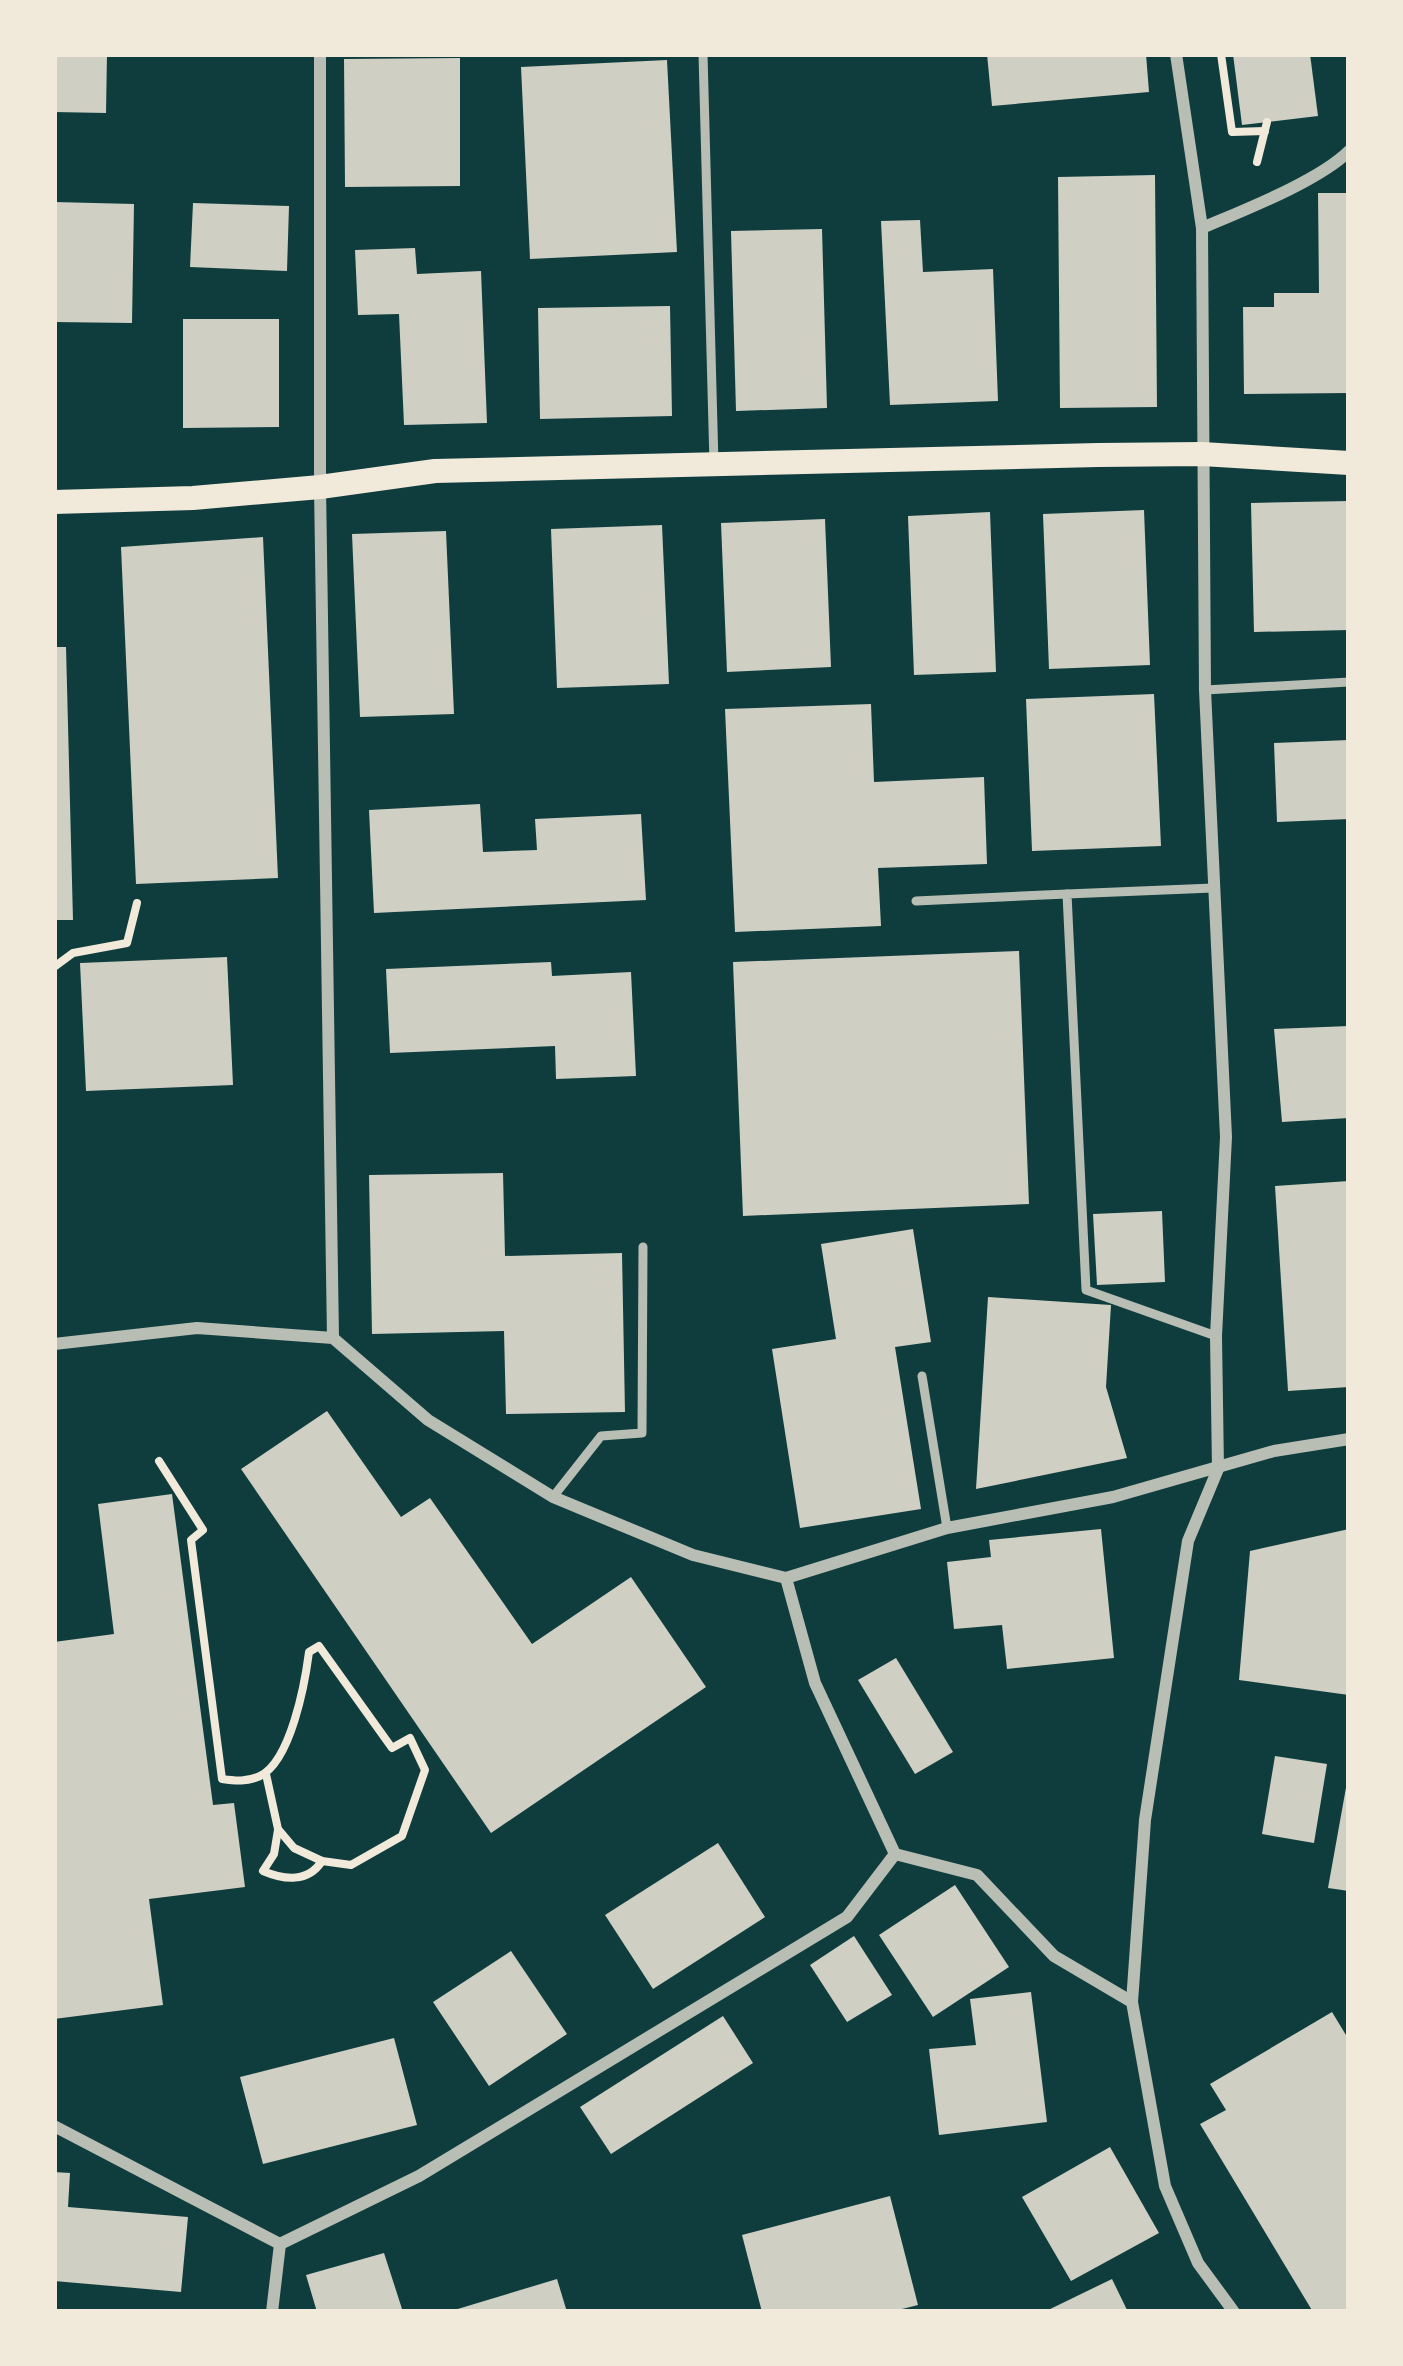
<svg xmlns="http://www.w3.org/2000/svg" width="1403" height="2366" viewBox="0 0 1403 2366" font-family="'Open Sans',sans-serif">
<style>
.building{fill:#cfcfc3}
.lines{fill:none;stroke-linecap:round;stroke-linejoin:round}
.path{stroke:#f1e9da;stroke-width:8}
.service{stroke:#b8beb3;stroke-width:9}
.minor{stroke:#b8beb3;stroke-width:12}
.secondary{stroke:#f1e9da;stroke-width:24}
</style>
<rect width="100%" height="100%" fill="#0f3d3e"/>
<g class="building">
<polygon points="54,54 107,54 106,113 54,112"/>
<polygon points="987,54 1146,54 1149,92 992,106"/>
<polygon points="1233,54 1310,54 1318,116 1242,125"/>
<polygon points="460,58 460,186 345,187 344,59"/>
<polygon points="667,60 677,252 530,259 521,67"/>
<polygon points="1155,175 1157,407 1060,408 1058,177"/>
<polygon points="1318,193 1349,193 1349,393 1244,394 1243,307 1274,307 1274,293 1319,293"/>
<polygon points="54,202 134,204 132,323 54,322"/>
<polygon points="193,203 289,206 287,271 190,267"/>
<polygon points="920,220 923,272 993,269 998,401 890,405 881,221"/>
<polygon points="822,229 827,408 736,411 731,231"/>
<polygon points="415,248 417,274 481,271 487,423 404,425 399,314 358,315 355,250"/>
<polygon points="670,306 672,416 540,419 538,308"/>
<polygon points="183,319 279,319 279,427 183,428"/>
<polygon points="1349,501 1349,630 1254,632 1251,503"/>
<polygon points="1144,510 1150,665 1049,669 1043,514"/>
<polygon points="990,512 996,672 914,675 908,516"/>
<polygon points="825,519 831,667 727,672 721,523"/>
<polygon points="662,525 669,684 557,688 551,529"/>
<polygon points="446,531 454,714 360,717 352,534"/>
<polygon points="263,537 278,878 136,884 121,547"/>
<polygon points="54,647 66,647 73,920 54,920"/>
<polygon points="1154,694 1161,846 1032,851 1026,699"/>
<polygon points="871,704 874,782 984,777 987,864 878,868 881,926 735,932 725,709"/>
<polygon points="1349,740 1349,819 1277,822 1274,743"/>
<polygon points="480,804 483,852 537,850 535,819 641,814 646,900 374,913 369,810"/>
<polygon points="1019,951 1029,1204 743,1216 733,962"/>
<polygon points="227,957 233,1085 86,1091 80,963"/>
<polygon points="551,962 552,976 631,972 636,1076 556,1079 555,1046 390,1053 386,969"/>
<polygon points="1349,1026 1349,1118 1282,1122 1274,1029"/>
<polygon points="503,1173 505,1256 622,1253 625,1412 506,1414 504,1331 372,1334 369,1175"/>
<polygon points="1349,1181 1349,1387 1288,1391 1275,1186"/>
<polygon points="1162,1211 1165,1282 1097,1285 1093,1214"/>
<polygon points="913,1229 931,1342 895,1347 921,1509 800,1528 772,1349 836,1339 821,1244"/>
<polygon points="988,1297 1111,1305 1106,1387 1127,1458 976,1489"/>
<polygon points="327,1411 401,1517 430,1498 532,1644 631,1577 706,1687 491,1833 241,1469"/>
<polygon points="172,1494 213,1805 234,1803 245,1887 149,1899 163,2005 54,2019 54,1642 114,1634 98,1504"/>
<polygon points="1101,1529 1114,1658 1007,1669 1002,1625 954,1629 947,1562 991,1557 989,1540"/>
<polygon points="1349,1529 1349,1695 1239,1680 1250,1551"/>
<polygon points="896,1658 953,1752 915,1774 858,1680"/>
<polygon points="1275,1756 1327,1764 1314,1843 1262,1834"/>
<polygon points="1347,1782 1349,1782 1349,1891 1328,1888"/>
<polygon points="718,1843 765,1917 653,1989 605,1915"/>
<polygon points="955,1885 1009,1967 933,2017 879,1935"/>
<polygon points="854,1936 892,1995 847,2022 810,1965"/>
<polygon points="511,1951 567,2034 489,2086 433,2002"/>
<polygon points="1031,1992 1047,2122 939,2135 929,2049 976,2045 970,1999"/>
<polygon points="1332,2012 1349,2040 1349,2307 1341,2312 1313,2312 1200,2124 1226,2110 1210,2084"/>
<polygon points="723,2016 753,2063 611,2154 580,2107"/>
<polygon points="394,2038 417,2125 263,2164 240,2077"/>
<polygon points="1110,2147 1159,2233 1071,2281 1022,2197"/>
<polygon points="54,2172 70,2173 68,2207 188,2217 181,2292 54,2281"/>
<polygon points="890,2196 918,2305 890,2312 762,2312 742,2235"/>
<polygon points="384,2253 403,2312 317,2312 306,2275"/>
<polygon points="557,2279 567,2312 451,2312 451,2311"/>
<polygon points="1112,2279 1128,2312 1044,2312"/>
</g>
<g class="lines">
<g class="path">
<polyline points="1221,54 1232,132 1265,131"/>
<polyline points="1257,162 1267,122"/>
<polyline points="54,967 73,953 127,943 137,903"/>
<path d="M159,1461L203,1530L191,1540L222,1779C236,1781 247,1782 260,1776C291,1761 305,1683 309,1652L319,1646L392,1748L410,1738L425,1770L402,1836L351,1865L322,1861L294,1848L278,1829L266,1774"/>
<path d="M278,1830L274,1854L263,1871C284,1880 308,1883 322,1861"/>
</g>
<g class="service">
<polyline points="703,54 714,464"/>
<polyline points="1205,690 1349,682"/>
<polyline points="1213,888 1067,894 1086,1290 1216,1336"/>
<polyline points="916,901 1067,894"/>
<polyline points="922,1376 947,1528"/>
<polyline points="553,1497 601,1436 642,1433 643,1247"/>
</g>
<g class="minor">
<polyline points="320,54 320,487 333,1338"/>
<path d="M1202,228C1242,211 1319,181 1349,151"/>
<polyline points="54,1344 197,1328 333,1338 428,1420 553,1497 693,1555 786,1578 947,1528 1113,1497 1274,1451 1349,1439"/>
<polyline points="786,1578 815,1683 895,1854 977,1875 1054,1956 1132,2002 1165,2186 1198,2263 1234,2312"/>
<polyline points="1132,2002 1145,1820 1188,1541 1218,1469 1216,1336 1226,1137 1205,690 1202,228 1176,54"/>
<polyline points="54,2126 280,2244"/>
<polyline points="280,2244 419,2176 847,1917 895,1854"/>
<polyline points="272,2312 280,2244"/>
</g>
<polyline class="secondary" points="54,502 193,498 320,487 435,471 1098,455 1202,454 1349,463"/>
</g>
<rect width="1403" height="2366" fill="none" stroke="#f1e9da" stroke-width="114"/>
</svg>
